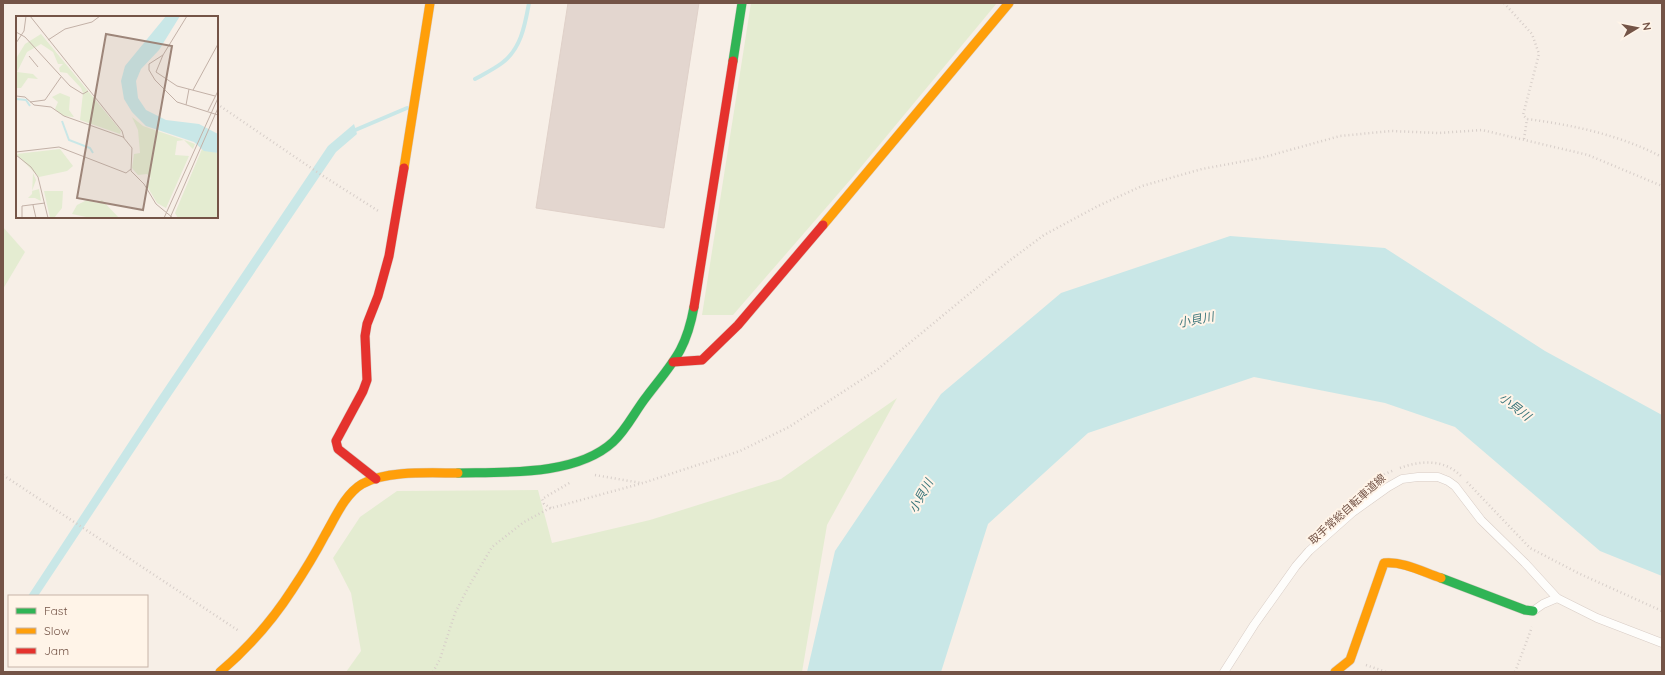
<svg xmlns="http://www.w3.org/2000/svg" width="1665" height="675" viewBox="0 0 1665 675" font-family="Quicksand,'Noto Sans JP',sans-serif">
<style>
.green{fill:#e4ecd1}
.water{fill:#c9e7e7}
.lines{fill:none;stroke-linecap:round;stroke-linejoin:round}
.stream{stroke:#c9e7e7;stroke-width:4}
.building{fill:#e3d6cf;stroke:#e0d1c9}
.lane-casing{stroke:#d8ccc5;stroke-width:9}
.fast-casing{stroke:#d7cbc3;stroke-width:10}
.slow-casing{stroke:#d7cbc3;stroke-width:10}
.jam-casing{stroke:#d7cbc3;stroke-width:10}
.path{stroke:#d7cec9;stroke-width:2.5;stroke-dasharray:1 3;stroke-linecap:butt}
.lane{stroke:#fefdfb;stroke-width:8}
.fast{stroke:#30b455;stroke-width:9}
.slow{stroke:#ff9f0a;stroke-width:9}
.jam{stroke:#e5322d;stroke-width:9}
.labels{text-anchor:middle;stroke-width:4;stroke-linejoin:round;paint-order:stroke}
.street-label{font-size:11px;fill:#745447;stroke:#fff4e8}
.water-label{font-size:12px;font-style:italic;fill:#3b767b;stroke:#fff4e8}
.inset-river{fill:none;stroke:#c9e7e7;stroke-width:2}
.inset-road{fill:none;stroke:#c3b1a7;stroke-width:1}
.view{fill:#9d8579;fill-opacity:0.15;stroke:#9d8579;stroke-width:2}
.inset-edge{fill:none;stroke:#745447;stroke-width:2}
</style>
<rect width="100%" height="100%" fill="#f7efe7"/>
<g class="green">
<polygon points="751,3 997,3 851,179 733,315 702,315"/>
<polygon points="3,227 25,252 3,289"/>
<polygon points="897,398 827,525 802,672 346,672 361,651 351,593 333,558 360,517 397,491 538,490 552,543 650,520 781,479"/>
</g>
<g class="water">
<polygon points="354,124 357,134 336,152 164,406 38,596 28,596 156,401 328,146"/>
<polygon points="1230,236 1385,248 1545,351 1662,415 1662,576 1600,551 1455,427 1385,403 1254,377 1088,433 988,524 941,672 807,672 835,551 941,394 1061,293"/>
</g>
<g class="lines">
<g class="stream">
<path d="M475,79C484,74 494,69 502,63C521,49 525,25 529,3"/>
<polyline points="353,131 407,108"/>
</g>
</g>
<polygon class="building" points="568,3 699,3 664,228 536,208"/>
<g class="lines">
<defs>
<g id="lane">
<polyline points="1533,611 1543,604 1557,598"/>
<polyline points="1224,672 1254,625 1296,566 1309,551 1353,512 1388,487 1402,479 1418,477 1438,477 1448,481 1455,486 1481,520 1525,563 1557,598 1597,618 1662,643"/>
</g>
<g id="fast">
<polyline points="733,61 742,3"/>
<path d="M458,473C505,472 576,476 613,442C627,429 635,411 647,396C673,362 686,351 694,307"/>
<polyline points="1441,578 1525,610 1533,611"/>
</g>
<g id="slow">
<polyline points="404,168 430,3"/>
<polyline points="823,225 1009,3"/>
<path d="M220,672C248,648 272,621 292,590C304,572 315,554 325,535C335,518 345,494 362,484C387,470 431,473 458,473"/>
<path d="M1335,672L1350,660L1384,563C1403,561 1423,572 1441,578"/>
</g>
<g id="jam">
<polyline points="694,307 733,61"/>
<polyline points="673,362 702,360 738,325 823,225"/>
<polyline points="376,479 338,449 336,441 363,391 367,380 365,336 367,324 378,296 389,256 404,168"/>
</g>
</defs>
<use href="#lane" class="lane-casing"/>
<use href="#fast" class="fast-casing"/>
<use href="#slow" class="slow-casing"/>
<use href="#jam" class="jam-casing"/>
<g class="path">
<path d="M1504,3L1532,34L1539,54L1523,115L1527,119C1573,125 1620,135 1662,157"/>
<polyline points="217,104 320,174 380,212"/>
<polyline points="1524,139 1527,119"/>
<path d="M1400,468C1422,460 1445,459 1462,477"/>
<polyline points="3,475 239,631"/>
<polyline points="595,475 641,483"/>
<polyline points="1467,482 1530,548 1580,574 1662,611"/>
<polyline points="1371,484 1385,474 1394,470"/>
<polyline points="551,508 544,504 542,499 571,482"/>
<polyline points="1366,665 1386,672"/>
<polyline points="433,672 440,659 455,613 469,586 492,547 524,522 548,509 643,483 740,451 789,427 878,369 1009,261 1044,235 1098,206 1142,186 1202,169 1261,158 1340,136 1391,131 1439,133 1482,130 1588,155 1662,186"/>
<polyline points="1515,672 1532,627"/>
</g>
<use href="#lane" class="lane"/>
<use href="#fast" class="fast"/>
<use href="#slow" class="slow"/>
<use href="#jam" class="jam"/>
</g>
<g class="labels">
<g class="street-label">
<text transform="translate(1347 509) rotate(-42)" y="4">取手常総自転車道線</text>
</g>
<g class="water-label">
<text transform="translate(1196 320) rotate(-11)" y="4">小貝川</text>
<text transform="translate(1515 407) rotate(38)" y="4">小貝川</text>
<text transform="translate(921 496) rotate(-61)" y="4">小貝川</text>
</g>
</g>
<g transform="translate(16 16)">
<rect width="202" height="202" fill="#f7efe7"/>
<path d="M25,18L105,115L104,118L64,104L67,77L65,72L51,57L44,56L43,52L47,48H42L37,36L25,28L11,36L1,56L17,58L22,63L12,62L5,72H1V41L9,28ZM44,77L54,81L53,94L58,101L47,100L39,93L42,86L36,81ZM116,101L127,110L171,125L179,128L177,133L168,124L161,125L159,139L173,140L150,192L141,187L131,170L135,162L131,158L122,159L116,152L118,138L124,137L122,114ZM44,133L57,150L51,155L23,161L0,138ZM186,133L202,137V202H162L159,197ZM17,157L20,164L16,175L23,173L25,185L19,182H12L16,178ZM28,175H47L46,192L38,202H34ZM71,184L81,187L86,184L103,202H75L56,198L61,189Z" fill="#e4ecd1"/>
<path d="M150,0H164L143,34L125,53L120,65L122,82L130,94L150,104L183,108L202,118V137L188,135L178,126L130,110L116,96L108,83L105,65L109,50Z" fill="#c9e7e7"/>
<path class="inset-river" d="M0,83L10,84L14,90M46,105L53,124L74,132L77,137"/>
<path class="inset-road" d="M14,0L106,115L108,122M171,0L147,39L133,48V54L139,64L161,86L202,99M0,16L9,21L54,70L67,78L72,75M32,24L49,13L76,6L84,0M0,27L8,15L10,0M147,39L140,56L161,70L199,80M13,40L22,51M177,74L202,28M0,80L9,81L18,89L35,91L48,100L107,121L116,132L115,155L128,168L140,188L157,202M14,86L29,84L45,61M170,89L173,73M192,95L202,75M0,136L43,131L110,157L115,153M0,139L15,151L22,161L32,202M17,189L20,202M6,202V190L29,187M148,202L202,82M154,202L202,92"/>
<path class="view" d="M90,18L156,30L127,194L61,182Z"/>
<rect width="202" height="202" class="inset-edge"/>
</g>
<rect width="1665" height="675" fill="none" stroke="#745447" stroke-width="8"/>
<rect x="8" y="595" width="140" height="72" fill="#fff4e8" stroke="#c7b4a8"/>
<rect x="16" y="608" width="20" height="6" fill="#30b455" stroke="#c7b4a8"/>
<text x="44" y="615" font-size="12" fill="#745447">Fast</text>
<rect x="16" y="628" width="20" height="6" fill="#ff9f0a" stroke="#c7b4a8"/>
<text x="44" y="635" font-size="12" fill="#745447">Slow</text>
<rect x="16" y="648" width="20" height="6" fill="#e5322d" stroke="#c7b4a8"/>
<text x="44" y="655" font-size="12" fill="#745447">Jam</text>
<g transform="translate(1637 28) rotate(80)" stroke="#fff4e8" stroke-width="3" paint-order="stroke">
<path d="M0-3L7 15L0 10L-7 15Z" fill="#745447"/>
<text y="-6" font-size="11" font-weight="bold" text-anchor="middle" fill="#745447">N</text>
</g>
</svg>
